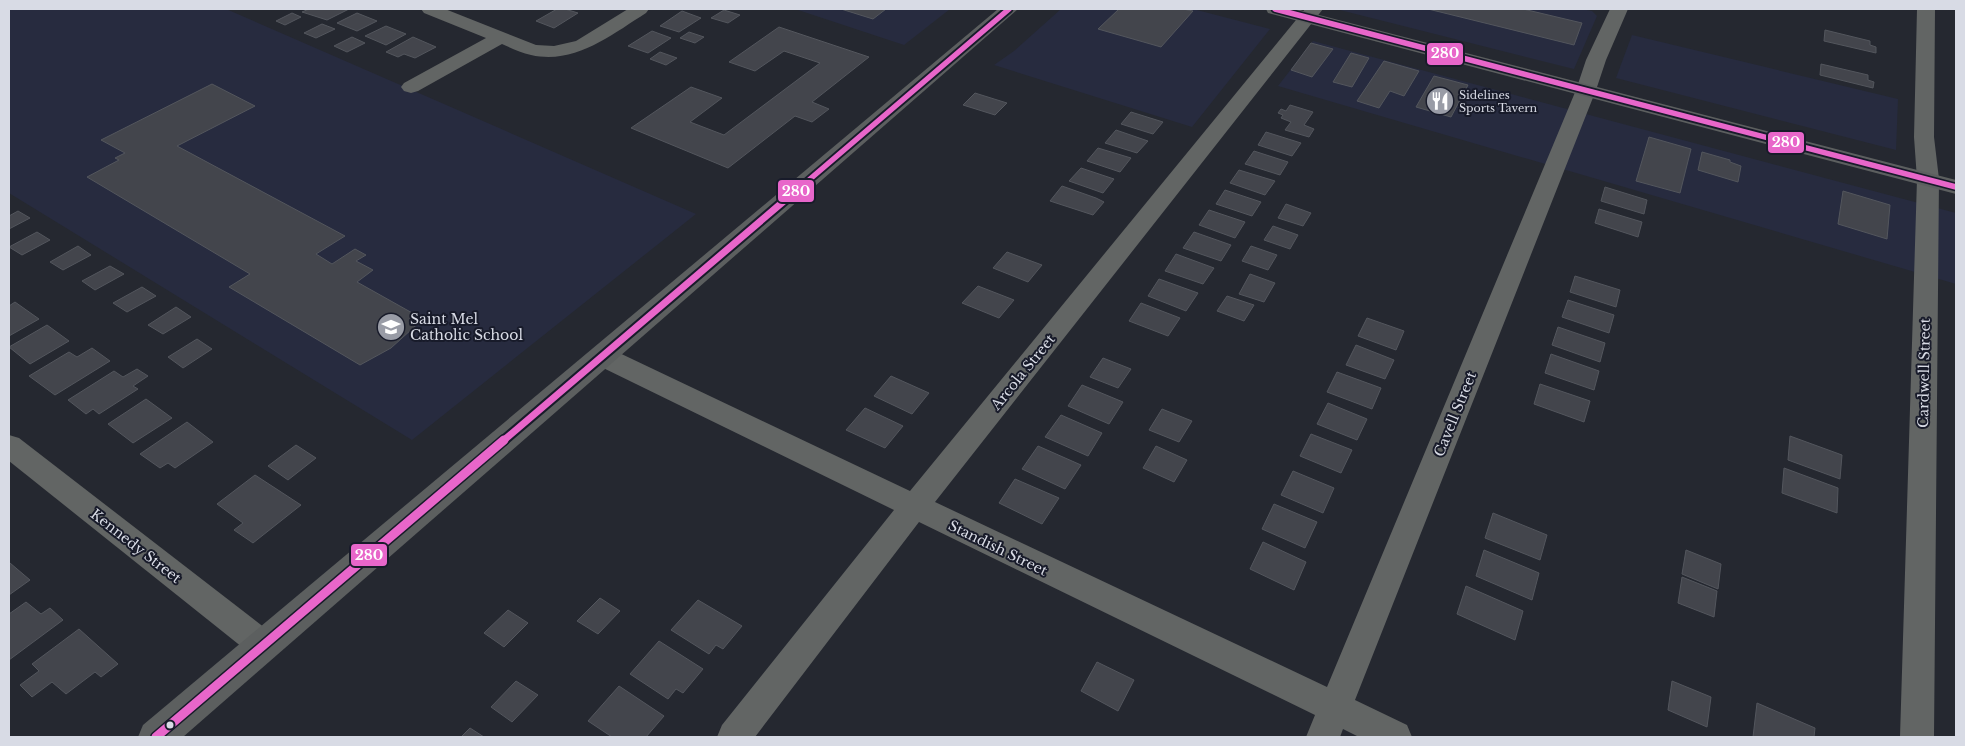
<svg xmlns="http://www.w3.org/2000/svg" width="1965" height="746" viewBox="0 0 1965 746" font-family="'Libre Baskerville',serif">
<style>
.built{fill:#272b3f}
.building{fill:#43454c;stroke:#53565d}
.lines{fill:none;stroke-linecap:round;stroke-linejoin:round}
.minor{fill:#626564;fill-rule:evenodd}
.secondary{fill:#5c5f5f;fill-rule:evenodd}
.bus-1-far2-casing{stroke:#181b2a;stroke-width:9}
.bus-1-far1-casing{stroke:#181b2a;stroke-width:11}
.bus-1-casing{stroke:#181b2a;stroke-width:12}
.bus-1-far2{stroke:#e866ca;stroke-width:5.5}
.bus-1-far1{stroke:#e866ca;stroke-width:7}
.bus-1{stroke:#e866ca;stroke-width:9}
.bus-dot{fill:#d8dbe5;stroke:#181b2a;stroke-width:2}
.labels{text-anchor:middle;stroke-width:4;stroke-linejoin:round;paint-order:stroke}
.far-poi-label{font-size:11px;fill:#d8dbe5;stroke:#181b2a;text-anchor:start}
.poi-label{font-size:14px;fill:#d8dbe5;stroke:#181b2a;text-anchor:start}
.street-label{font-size:14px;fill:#d8dbe5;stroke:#181b2a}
.line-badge{stroke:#181b2a;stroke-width:2}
.badge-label{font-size:14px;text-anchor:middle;font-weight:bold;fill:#fff}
</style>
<rect width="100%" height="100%" fill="#252830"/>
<g class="built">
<polygon points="9,9 226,9 696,214 412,440 9,193"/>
<polygon points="795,9 950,9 904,45"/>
<polygon points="1061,9 1193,9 1270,29 1192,127 994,65 1014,51"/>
<polygon points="1336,9 1582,9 1592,11 1597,16 1574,69"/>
<polygon points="1632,35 1898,99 1896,150 1616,78"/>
<polygon points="1313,41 1956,213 1956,284 1278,86"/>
</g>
<g class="building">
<polygon points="309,9 349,9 327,20 302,12"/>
<polygon points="557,9 565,9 578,13 554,28 536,21"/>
<polygon points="841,9 886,9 873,19"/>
<polygon points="1119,9 1183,9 1193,11 1161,47 1098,29"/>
<polygon points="1428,9 1523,9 1582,23 1574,45"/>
<polygon points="724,10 740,15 728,23 711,18"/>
<polygon points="682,11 701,18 679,32 660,26"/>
<polygon points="292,13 301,17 285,25 276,21"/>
<polygon points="357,13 377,21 357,31 337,23"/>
<polygon points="322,24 335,29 316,38 304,33"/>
<polygon points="386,26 406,34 386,45 365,36"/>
<polygon points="779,27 869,57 812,102 829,109 812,122 795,116 728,168 631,128 691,87 722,98 690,122 724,135 820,63 784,51 755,71 729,62"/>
<polygon points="1825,30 1870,41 1870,45 1876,47 1876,53 1824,41"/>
<polygon points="652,31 671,38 648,53 628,46"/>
<polygon points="689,32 704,37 695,43 680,38"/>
<polygon points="352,37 365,43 347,52 334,46"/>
<polygon points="413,37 436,47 415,58 404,54 398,57 386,52"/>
<polygon points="1311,43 1333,49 1312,77 1291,70"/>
<polygon points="660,52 677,58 666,65 650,59"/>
<polygon points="1351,53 1369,58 1352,87 1333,82"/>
<polygon points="1384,61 1419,71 1404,96 1390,91 1379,108 1357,101"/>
<polygon points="1821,64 1868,75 1868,80 1874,82 1873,88 1820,75"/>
<polygon points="1434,76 1468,85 1451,117 1416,107"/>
<polygon points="212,84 255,106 177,146 345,236 316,254 332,264 355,249 366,255 356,261 373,270 357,282 423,319 391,348 360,365 229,287 250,274 87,177 119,160 115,158 125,153 101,140"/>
<polygon points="975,93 1007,103 995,115 963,105"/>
<polygon points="1290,105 1313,112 1304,125 1314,129 1309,137 1285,130 1291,122 1281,118 1283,115 1278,113 1281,109 1286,111"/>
<polygon points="1131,112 1163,122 1153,134 1121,124"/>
<polygon points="1116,130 1148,141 1137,153 1105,143"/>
<polygon points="1266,132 1301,143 1292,156 1258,145"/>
<polygon points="1649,137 1691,149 1680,193 1636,181"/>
<polygon points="1098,148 1131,158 1120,172 1087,161"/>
<polygon points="1254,151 1288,162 1280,175 1245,164"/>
<polygon points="1702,152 1730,160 1730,162 1741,166 1738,182 1698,170"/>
<polygon points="1081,168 1114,179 1103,193 1069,181"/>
<polygon points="1239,170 1275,181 1265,195 1230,183"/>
<polygon points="1062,186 1096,198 1104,202 1093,215 1050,201"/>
<polygon points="1605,187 1647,200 1644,214 1601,201"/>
<polygon points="1225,190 1261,202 1252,216 1216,204"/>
<polygon points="1843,191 1890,205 1887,239 1838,224"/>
<polygon points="1286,204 1311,213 1303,226 1278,218"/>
<polygon points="1599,209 1642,222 1638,237 1595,223"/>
<polygon points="1209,210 1245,222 1235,238 1199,225"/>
<polygon points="18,211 30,218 9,229 9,216"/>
<polygon points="1273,226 1298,235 1290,249 1264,240"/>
<polygon points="37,232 50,240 22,255 9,247"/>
<polygon points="1194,232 1231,245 1221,261 1183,248"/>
<polygon points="78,246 91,255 63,270 50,262"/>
<polygon points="1251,246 1277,255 1268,270 1242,261"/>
<polygon points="1007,252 1042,265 1028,282 993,268"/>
<polygon points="1176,254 1214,268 1203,284 1165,271"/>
<polygon points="110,266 124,274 95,290 82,281"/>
<polygon points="1250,274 1275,283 1264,302 1239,294"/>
<polygon points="1575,276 1620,290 1616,307 1570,292"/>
<polygon points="1159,279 1198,293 1186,311 1148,296"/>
<polygon points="978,286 1014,300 999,318 962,303"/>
<polygon points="142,287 156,296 127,312 113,303"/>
<polygon points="1227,296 1254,305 1244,321 1217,311"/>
<polygon points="1568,300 1614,315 1609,333 1562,317"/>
<polygon points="15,302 39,319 9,336 9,306"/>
<polygon points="1141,303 1180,318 1168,336 1129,321"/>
<polygon points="176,307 191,317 163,334 148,325"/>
<polygon points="1367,318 1404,331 1396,350 1358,336"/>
<polygon points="47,325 69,341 30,364 9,347"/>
<polygon points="1558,327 1605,343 1600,362 1552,345"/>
<polygon points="197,339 212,349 183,368 168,357"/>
<polygon points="1356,345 1394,360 1385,379 1346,365"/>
<polygon points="92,348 110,361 55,395 29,376 69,352 77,357"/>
<polygon points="1551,354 1599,371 1594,390 1545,373"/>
<polygon points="1103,358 1131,369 1118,388 1090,377"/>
<polygon points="137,369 148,376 133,386 138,389 99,414 93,409 86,414 68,400 114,371 123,377"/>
<polygon points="1337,372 1381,388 1372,409 1327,392"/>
<polygon points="891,376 929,393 912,414 874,396"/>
<polygon points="1540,384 1590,401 1584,422 1534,404"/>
<polygon points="1082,385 1123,402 1109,424 1068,406"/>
<polygon points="146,399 172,418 133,443 108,424"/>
<polygon points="1328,403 1367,419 1357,440 1317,424"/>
<polygon points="865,408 903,426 885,448 846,430"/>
<polygon points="1162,409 1192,421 1179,442 1149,430"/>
<polygon points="1061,415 1102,433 1088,456 1045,437"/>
<polygon points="187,422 213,442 175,468 168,463 160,468 140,454"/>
<polygon points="1311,434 1352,450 1341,473 1300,456"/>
<polygon points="1790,436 1842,455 1840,479 1788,460"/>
<polygon points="296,445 316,458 288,480 268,466"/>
<polygon points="1038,446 1081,465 1065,489 1022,469"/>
<polygon points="1156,446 1187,460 1174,482 1143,468"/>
<polygon points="1784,468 1838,488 1837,513 1782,493"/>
<polygon points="1293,471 1334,488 1323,513 1281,495"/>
<polygon points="255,475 301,505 253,543 234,530 243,523 217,504"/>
<polygon points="1015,479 1059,498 1042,524 999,503"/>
<polygon points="1274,504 1317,522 1305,548 1262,529"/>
<polygon points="1493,513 1547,535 1540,560 1485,538"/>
<polygon points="1263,542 1306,562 1294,590 1250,569"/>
<polygon points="1484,550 1539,573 1532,600 1476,576"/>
<polygon points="1686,550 1721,564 1718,589 1682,574"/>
<polygon points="10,563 30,580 9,595 9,564"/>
<polygon points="1682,577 1717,591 1714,617 1678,603"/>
<polygon points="1466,586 1523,611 1515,640 1457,614"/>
<polygon points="600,598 620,611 598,634 577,621"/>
<polygon points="698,600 742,626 723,649 716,645 709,654 671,630"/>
<polygon points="26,602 41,614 50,608 63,620 9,660 9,614"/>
<polygon points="508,610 528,623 504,647 484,633"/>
<polygon points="79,629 118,664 101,677 95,672 66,694 52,682 32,697 20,685 39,671 32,664"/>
<polygon points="659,641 703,669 683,693 676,689 668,699 630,674"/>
<polygon points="1097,662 1134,680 1118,711 1081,691"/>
<polygon points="516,681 538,695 512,722 491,707"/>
<polygon points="1672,681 1711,697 1707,727 1668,710"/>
<polygon points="619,686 664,716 646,737 612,737 588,721"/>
<polygon points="1757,703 1815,728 1814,737 1753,737"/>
<polygon points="470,728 484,737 461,737"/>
</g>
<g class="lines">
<g class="minor">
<path d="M421,9H445L536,45L554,46L576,41L628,9H649L646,13C611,35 575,65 531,55C521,53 511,48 502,44L418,91L411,93L404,91L401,87L404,83L486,38L424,13Z"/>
<polygon points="1305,9 1323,9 935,502 1327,687 1576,90 1586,60 1610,9 1628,9 1606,60 1596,90 1355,700 1407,725 1412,737 1359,737 1343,729 1340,737 1306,737 1315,715 919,522 755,737 717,737 722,725 894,510 593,363 589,356 593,349 602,347 611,349 910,491"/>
<polygon points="1917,9 1935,9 1934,137 1939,179 1934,737 1900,737 1917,179 1914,137"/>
<polygon points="9,435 19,438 274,635 279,645 274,655 263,660 252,655 9,461"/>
</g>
<g class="secondary">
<polygon points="998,9 1018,9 183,737 138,737 143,725"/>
<polygon points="1266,9 1296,9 1956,180 1956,194 1268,13"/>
</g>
<defs>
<g id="bus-1-far2">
<polyline points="1275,9 1956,187"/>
<polyline points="789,197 1009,9"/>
</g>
<polyline id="bus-1-far1" points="503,441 791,195"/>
<polyline id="bus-1" points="156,737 504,440"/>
</defs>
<use href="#bus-1-far2" class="bus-1-far2-casing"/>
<use href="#bus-1-far1" class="bus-1-far1-casing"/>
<use href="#bus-1" class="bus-1-casing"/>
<use href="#bus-1-far2" class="bus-1-far2"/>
<use href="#bus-1-far1" class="bus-1-far1"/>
<use href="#bus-1" class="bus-1"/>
</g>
<defs>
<symbol id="restaurant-disc" viewBox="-11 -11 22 22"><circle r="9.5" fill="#999ca6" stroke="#181b2a"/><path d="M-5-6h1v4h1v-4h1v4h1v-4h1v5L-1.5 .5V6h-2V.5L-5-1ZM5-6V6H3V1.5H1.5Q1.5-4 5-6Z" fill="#fff"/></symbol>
<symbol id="school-disc" viewBox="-11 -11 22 22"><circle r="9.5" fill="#999ca6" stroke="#181b2a"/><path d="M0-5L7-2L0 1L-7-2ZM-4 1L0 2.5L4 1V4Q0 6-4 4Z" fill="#fff"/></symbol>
</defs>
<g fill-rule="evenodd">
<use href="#restaurant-disc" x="1424" y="85" width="32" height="32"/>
<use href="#school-disc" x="375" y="311" width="32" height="32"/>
</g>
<circle class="bus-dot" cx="170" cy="725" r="4.5"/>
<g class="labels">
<g class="far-poi-label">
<text x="1459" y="99">Sidelines<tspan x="1459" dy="13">Sports Tavern</tspan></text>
</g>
<g class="poi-label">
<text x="410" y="324">Saint Mel<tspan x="410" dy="16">Catholic School</tspan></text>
</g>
<g class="street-label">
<text transform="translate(1023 372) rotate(-51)" y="5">Arcola Street</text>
<text transform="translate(1924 373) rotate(-89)" y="5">Cardwell Street</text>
<text transform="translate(1455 414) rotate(-68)" y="5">Cavell Street</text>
<text transform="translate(136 546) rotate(38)" y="5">Kennedy Street</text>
<text transform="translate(998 548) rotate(26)" y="5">Standish Street</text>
</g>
</g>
<g class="line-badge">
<rect x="1426" y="42" width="38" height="24" rx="5" fill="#e866ca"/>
<rect x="1767" y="131" width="38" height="23" rx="5" fill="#e866ca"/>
<rect x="777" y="179" width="38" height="24" rx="5" fill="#e866ca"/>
<rect x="350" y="543" width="38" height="24" rx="5" fill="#e866ca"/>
</g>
<g class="badge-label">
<text x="1445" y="58">280</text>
<text x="1786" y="147">280</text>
<text x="796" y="196">280</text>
<text x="369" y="560">280</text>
</g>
<rect width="1965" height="746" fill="none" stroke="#d8dbe5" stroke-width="20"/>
</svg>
